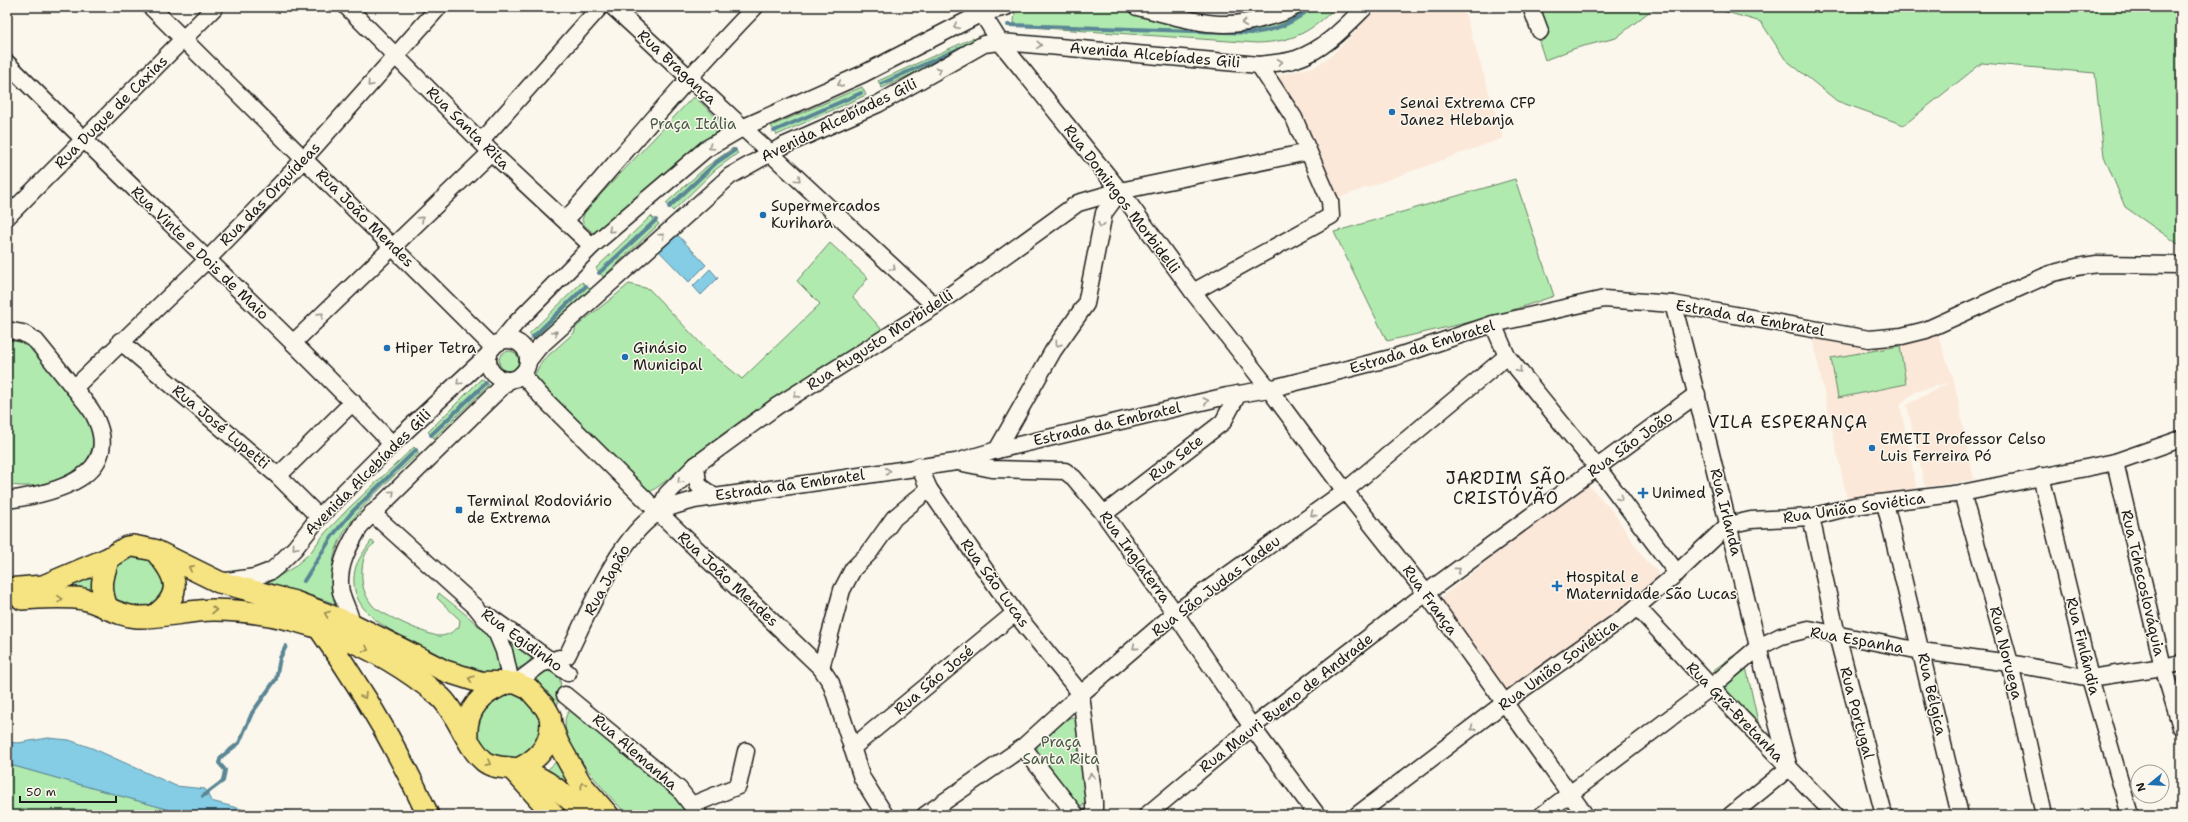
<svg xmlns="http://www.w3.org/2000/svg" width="2188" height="822" viewBox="0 0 2188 822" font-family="'Shantell Sans',sans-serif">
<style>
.built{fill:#fbe8d9}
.green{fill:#b1eaae;stroke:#668365}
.water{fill:#84cde5;stroke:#5a8695}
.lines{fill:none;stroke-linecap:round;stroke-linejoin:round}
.stream{stroke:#5a8695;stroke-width:4}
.minor-casing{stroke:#1c1c1c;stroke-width:19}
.major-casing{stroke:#1c1c1c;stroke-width:24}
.minor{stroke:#fbf7ec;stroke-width:16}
.major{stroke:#f6e381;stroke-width:21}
.oneway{stroke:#97948e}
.oneway2{stroke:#948954}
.poi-dot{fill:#1f6fb2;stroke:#fbf7ec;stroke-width:1.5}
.labels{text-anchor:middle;stroke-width:3;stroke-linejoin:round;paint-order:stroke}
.street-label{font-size:15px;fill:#1c1c1c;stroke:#fbf7ec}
.poi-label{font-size:15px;fill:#1c1c1c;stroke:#fbf7ec;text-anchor:start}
.park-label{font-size:15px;fill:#495a48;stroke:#fbf7ec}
.quarter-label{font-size:17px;letter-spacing:1px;fill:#1c1c1c;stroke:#fbf7ec}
</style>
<rect width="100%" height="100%" fill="#fbf7ec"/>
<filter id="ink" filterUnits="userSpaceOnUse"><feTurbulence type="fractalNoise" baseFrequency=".025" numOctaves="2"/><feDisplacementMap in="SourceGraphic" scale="8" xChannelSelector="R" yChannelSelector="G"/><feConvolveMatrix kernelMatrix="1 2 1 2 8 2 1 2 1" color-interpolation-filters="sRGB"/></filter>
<g filter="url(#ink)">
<g class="built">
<polygon points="1379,7 1463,7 1503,138 1338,198 1323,181 1277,79 1279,75 1314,67 1331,56"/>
<polygon points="1936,330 1954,381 1974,480 1925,487 1907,405 1950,382 1915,392 1900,404 1917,491 1848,503 1812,337 1834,340"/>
<polygon points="1586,482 1613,512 1645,560 1655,568 1662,580 1507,699 1433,604"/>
</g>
<g class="green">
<path d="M1081,7L1123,8L1179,25L1239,31L1264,28L1284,20L1309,7H1336C1311,32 1293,42 1257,43L1016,26L1014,22L1015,10Z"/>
<polygon points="1528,7 1655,7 1616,38 1576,48 1545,60"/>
<polygon points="1709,7 2181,7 2181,246 2125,207 2104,156 2095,73 1982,63 1904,125 1837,101 1785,59 1761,22"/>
<polygon points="973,38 976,44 882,88 878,81"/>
<polygon points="862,87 866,95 777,135 771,126"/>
<polygon points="692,98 696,98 721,122 720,129 682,159 605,233 597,236 584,225 582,220 585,211"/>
<polygon points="733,148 738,153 715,170 673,211 666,203 706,167"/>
<polygon points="1515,179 1554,296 1492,317 1387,341 1334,232"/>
<polygon points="651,216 659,224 603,277 596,268"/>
<path d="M830,243L868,278L853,297L883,331C823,368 763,403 707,446C688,461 671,479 650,492L534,376L542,361L575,332V328C593,312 611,300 629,284L649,289L706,349L742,379L820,304L797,281Z"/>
<polygon points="582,282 591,290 537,341 529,334"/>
<path d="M9,340L24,343L35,350C51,371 87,407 93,432C95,442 90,459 82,466C78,469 71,472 66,475C50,485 25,489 7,484V341Z"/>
<polygon points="1900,346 1906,384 1838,398 1831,358"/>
<circle cx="509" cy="361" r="10"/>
<polygon points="481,379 489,385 434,438 428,432"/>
<path d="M414,447L419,453C390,481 338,520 333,563C331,578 335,591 339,605L312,596L263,586L294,567L310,553L325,533L350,507Z"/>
<path d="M371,541L375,543C365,550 363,559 362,570C361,584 364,595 373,606C379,613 431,637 440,636C447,636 454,631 459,627L460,620L437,598L439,593C460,611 511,643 497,675L475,679C458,667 442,656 424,647C393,631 346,614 355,570C357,560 366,549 371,541Z"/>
<path d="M135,555L152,560C167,583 168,593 144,610L116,602L108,578L118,562Z"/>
<polygon points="96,567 99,598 60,589"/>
<path d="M501,629L532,654C532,663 521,668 513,670L512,649Z"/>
<polygon points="1733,656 1744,658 1759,726 1754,728 1713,677 1715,669"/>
<polygon points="547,671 559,673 561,688 557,707 526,684"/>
<polygon points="512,690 538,704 543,737 518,761 493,759 477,744 476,712"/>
<path d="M574,707L581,709L693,815H627C612,798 540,727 574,707Z"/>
<polygon points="1073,717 1077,719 1086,801 1081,808 1075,806 1037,752 1037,743 1069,718"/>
<polygon points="557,761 588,796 543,774"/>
<polygon points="7,764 188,815 7,815"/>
</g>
<g class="water">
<polygon points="673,230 706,265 689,282 655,247"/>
<polygon points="710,269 718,278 701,295 693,286"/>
<polygon points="48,738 69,740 92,748 176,786 205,789 211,801 245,810 280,810 314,815 188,815 7,764 7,742 18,743"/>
</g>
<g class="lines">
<g class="stream">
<path d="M1008,25L1253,33C1277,30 1293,23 1312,7"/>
<polyline points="881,84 969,44"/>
<polyline points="774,131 861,93"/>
<polyline points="669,207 717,162 735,150"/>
<polyline points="599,273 656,220"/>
<polyline points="533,337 586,286"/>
<polyline points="431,435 486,383"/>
<polyline points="304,581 333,535 353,511 416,450"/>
<polyline points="203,796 223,781 225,770 219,763 221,757 239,743 252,713 276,679 280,658 286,646"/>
</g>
<defs>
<g id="minor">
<polyline points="151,7 493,347"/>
<polyline points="347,7 491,152 592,246"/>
<polyline points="613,7 935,306"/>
<polyline points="978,7 1000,42 1120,191 1193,292 1269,389 1345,491 1426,593 1585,815"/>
<path d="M1137,7C1184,18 1220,33 1268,17C1277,15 1286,12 1294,7"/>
<polyline points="1531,7 1540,31"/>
<path d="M7,63C134,192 268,313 392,444"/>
<polyline points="481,141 600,7"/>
<polyline points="7,217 215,7"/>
<path d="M566,220C628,149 689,75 755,7"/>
<polyline points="1193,292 1331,216 1330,201 1294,118 1259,65"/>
<path d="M1673,304C1714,458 1748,614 1789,768L1731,815"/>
<polyline points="1493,324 1507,356 1597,467 1677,573"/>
<path d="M7,330L23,333L36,341C50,358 64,376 78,393C83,400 90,407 94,415C126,477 52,494 7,500"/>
<circle cx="508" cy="360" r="20"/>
<polyline points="502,340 516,323 592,246 706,149 742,128 863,74 982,13 1006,7"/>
<polyline points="120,341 278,476 319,517"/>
<polyline points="293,343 491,152"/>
<path d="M528,361L539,347L730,176L783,146L878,104L984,44L1000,42L1026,44L1259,65C1271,63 1285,63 1296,59C1324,50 1345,27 1365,7"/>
<polyline points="522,374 541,396 658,512 821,668 831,683 862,778 885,815"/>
<polyline points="74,388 207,260 293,171 439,7"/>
<polyline points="997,450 1053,351 1086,304 1104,213 1120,191"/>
<polyline points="958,462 992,469 1065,471 1074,478 1104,514 1175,613 1252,727 1317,815"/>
<polyline points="2115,462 2163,667 2181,727"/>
<polyline points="696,465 698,485 713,496"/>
<polyline points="919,466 929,489 1015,613 1081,694"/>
<polyline points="278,476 353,402"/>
<polyline points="2041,476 2090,678 2130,815"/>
<polyline points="1962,493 2010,663 2044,815"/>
<polyline points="1885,503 1960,815"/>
<polyline points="658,512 667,494 696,465 777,406 935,306 1078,203 1120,191 1308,152"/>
<polyline points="372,513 476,607 497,634 504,651 511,683"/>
<polyline points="1104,514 1223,422 1238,394"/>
<polyline points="1811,517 1837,635 1884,815"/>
<polyline points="227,581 255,577 271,571 277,566 295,548 319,517 392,444 488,355"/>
<polyline points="1637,607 1711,687 1835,815"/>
<polyline points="487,615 568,673"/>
<path d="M352,624C350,613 344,603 341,592C336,568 349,545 361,525L509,380"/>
<path d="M567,656C588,614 617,540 656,514C666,507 682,504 694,500L956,462L997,450L1227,396L1269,389L1395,357L1493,324L1604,299L1673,304L1869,339L1902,336L1926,330L2050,274L2077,267L2097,264L2181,265"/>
<polyline points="821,668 842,590 853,569 869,553 894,518 929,489"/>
<polyline points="516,683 541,664 559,658"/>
<polyline points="1081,694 1094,802 1094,815"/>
<polyline points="565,695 679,789 699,815"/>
<polyline points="1023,747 1076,815"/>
<polyline points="852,748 1015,613"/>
<polyline points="692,805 738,786 746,751"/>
<polyline points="925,815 1023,747 1081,694 1175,613 1345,491 1507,356"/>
<polyline points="1147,815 1252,727 1426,593 1697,394"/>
<polyline points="1357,815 1520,691 1626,616 1677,573 1728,525 1751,520 1811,517 1854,506 1962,493 2115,462 2181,439"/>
<polyline points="1542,815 1711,687 1757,648 1781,636 1809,629 1921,651 2010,663 2090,678 2163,667 2181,663"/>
</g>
<g id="major">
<polyline points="7,589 43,586 109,558 127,547 133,546 154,550 219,582 295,602 352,624 445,671 480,682 516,683 529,689 545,707 550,716 551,725 558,743 581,784 608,815"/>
<path d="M22,599C41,598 63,596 83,599C102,603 117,616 137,617C163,618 189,610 214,610C295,610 377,644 438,695C456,709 465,745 484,761C495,770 509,766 521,770C547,779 566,795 586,815"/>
<path d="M108,609C99,590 102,577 109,558"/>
<path d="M155,615C184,594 177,576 156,552"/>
<path d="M319,628C361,687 398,749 428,815"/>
<path d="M467,737C465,708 482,693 507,683"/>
<polyline points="512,769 554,815"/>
<path d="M518,769C537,760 550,747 551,725"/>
</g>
</defs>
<use href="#minor" class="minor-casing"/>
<use href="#major" class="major-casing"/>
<use href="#minor" class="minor"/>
<use href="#major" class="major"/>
</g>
<defs><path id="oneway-chevron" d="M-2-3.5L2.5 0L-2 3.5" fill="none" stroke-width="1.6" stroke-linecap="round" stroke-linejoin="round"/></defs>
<g class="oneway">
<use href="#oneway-chevron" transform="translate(1244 23) rotate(173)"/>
<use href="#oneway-chevron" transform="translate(956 26) rotate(153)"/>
<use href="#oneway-chevron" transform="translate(1039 45) rotate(5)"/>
<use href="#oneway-chevron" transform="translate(1280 62) rotate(-8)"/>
<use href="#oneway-chevron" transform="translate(939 70) rotate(-29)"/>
<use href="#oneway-chevron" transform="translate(370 84) rotate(131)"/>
<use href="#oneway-chevron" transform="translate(840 84) rotate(156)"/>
<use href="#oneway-chevron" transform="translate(711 147) rotate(146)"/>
<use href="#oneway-chevron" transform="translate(798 179) rotate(43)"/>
<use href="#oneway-chevron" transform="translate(421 219) rotate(-44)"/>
<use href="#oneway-chevron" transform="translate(1101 225) rotate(101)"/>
<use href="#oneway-chevron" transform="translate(611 230) rotate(140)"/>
<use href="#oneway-chevron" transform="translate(662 236) rotate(-42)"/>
<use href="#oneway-chevron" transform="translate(893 268) rotate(43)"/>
<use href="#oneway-chevron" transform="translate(321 315) rotate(-44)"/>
<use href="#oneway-chevron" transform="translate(555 333) rotate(-42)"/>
<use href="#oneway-chevron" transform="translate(1058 344) rotate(125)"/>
<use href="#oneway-chevron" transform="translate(1519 370) rotate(51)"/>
<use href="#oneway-chevron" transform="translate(459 382) rotate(137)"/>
<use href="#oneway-chevron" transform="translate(796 395) rotate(147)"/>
<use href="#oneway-chevron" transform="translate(1206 401) rotate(-13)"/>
<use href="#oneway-chevron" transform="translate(888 471) rotate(-8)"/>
<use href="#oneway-chevron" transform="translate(680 481) rotate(135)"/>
<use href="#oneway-chevron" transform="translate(392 493) rotate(-43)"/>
<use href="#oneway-chevron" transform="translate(1620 498) rotate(53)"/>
<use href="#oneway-chevron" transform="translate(1313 514) rotate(144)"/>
<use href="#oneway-chevron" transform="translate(295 547) rotate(131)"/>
<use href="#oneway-chevron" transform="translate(1458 570) rotate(-36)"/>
<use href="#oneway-chevron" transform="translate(1135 647) rotate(140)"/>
<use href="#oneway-chevron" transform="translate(1473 728) rotate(143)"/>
<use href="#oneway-chevron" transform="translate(1091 776) rotate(-97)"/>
</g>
<g class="oneway2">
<use href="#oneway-chevron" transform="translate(191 568) rotate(-154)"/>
<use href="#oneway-chevron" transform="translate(60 599) rotate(-2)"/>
<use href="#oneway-chevron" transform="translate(214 610)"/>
<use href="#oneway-chevron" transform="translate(327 614) rotate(-158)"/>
<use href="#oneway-chevron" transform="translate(366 649) rotate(28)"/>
<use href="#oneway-chevron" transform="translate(471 679) rotate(-163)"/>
<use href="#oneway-chevron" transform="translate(364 696) rotate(59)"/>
<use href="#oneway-chevron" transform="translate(488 763) rotate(29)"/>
<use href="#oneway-chevron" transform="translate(583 785) rotate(-127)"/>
</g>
</g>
<g class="poi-dot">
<circle cx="1392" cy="112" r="4"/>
<circle cx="763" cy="215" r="4"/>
<circle cx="387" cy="348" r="4"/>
<circle cx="625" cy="357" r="4"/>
<circle cx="1872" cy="448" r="4"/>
<path d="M1641 487h4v4h4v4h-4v4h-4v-4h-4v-4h4z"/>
<rect x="455" y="506" width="8" height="8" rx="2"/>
<path d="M1555 580h4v4h4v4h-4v4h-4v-4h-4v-4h4z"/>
</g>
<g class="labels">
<g class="street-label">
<text transform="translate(1155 55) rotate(5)" y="5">Avenida Alcebíades Gili</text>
<text transform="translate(677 67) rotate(43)" y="5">Rua Bragança</text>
<text transform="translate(111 112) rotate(-45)" y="5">Rua Duque de Caxias</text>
<text transform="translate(839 120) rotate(-26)" y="5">Avenida Alcebíades Gili</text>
<text transform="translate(468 128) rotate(45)" y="5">Rua Santa Rita</text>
<text transform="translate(270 194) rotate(-46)" y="5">Rua das Orquídeas</text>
<text transform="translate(1122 199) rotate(53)" y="5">Rua Domingos Morbidelli</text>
<text transform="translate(365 218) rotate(45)" y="5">Rua João Mendes</text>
<text transform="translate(200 253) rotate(44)" y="5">Rua Vinte e Dois de Maio</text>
<text transform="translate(1750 318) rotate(10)" y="5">Estrada da Embratel</text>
<text transform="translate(880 340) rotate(-33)" y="5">Rua Augusto Morbidelli</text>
<text transform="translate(1422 347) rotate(-17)" y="5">Estrada da Embratel</text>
<text transform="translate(1107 424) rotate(-13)" y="5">Estrada da Embratel</text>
<text transform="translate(221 427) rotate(40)" y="5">Rua José Lupetti</text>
<text transform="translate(1630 444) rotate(-36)" y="5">Rua São João</text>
<text transform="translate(1176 458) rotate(-38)" y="5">Rua Sete</text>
<text transform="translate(368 472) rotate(-45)" y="5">Avenida Alcebíades Gili</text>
<text transform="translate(790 485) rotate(-8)" y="5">Estrada da Embratel</text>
<text transform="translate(1854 508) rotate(-8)" y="5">Rua União Soviética</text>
<text transform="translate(1726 512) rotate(76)" y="5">Rua Irlanda</text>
<text transform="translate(1135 557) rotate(54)" y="5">Rua Inglaterra</text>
<text transform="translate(728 579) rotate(43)" y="5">Rua João Mendes</text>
<text transform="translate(607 580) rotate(-61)" y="5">Rua Japão</text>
<text transform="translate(995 583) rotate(54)" y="5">Rua São Lucas</text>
<text transform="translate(2143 583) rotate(77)" y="5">Rua Tchecoslováquia</text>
<text transform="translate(1216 586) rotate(-37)" y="5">Rua São Judas Tadeu</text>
<text transform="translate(1430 600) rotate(54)" y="5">Rua França</text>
<text transform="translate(522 640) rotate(36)" y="5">Rua Egidinho</text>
<text transform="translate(1857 640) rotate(10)" y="5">Rua Espanha</text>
<text transform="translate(2083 646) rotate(76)" y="5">Rua Finlândia</text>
<text transform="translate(2006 653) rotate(76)" y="5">Rua Noruega</text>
<text transform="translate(1558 665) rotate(-36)" y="5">Rua União Soviética</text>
<text transform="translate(934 680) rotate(-40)" y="5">Rua São José</text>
<text transform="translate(1932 694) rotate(77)" y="5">Rua Bélgica</text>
<text transform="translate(1286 703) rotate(-38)" y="5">Rua Mauri Bueno de Andrade</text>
<text transform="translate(1735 712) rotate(46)" y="5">Rua Grã-Bretanha</text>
<text transform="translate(1857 713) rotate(75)" y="5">Rua Portugal</text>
<text transform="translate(635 752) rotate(41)" y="5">Rua Alemanha</text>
</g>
<g class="poi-label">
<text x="1400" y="108">Senai Extrema CFP<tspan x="1400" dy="17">Janez Hlebanja</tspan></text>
<text x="771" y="211">Supermercados<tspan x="771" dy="17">Kurihara</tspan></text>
<text x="395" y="353">Hiper Tetra</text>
<text x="633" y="353">Ginásio<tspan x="633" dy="17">Municipal</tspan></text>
<text x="1880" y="444">EMETI Professor Celso<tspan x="1880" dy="17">Luis Ferreira Pó</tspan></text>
<text x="1652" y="498">Unimed</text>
<text x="467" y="506">Terminal Rodoviário<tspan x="467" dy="17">de Extrema</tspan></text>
<text x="1566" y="582">Hospital e<tspan x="1566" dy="17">Maternidade São Lucas</tspan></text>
</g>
<g class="park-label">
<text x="693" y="129">Praça Itália</text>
<text x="1061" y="747">Praça<tspan x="1061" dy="17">Santa Rita</tspan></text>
</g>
<g class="quarter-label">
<text x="1788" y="428">VILA ESPERANÇA</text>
<text x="1506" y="484">JARDIM SÃO<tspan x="1506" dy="20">CRISTÓVÃO</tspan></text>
</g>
</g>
<rect width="2188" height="822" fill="none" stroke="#fbf7ec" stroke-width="24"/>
<rect x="12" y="12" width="2164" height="798" fill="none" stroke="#1c1c1c" stroke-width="1.5" filter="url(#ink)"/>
<g transform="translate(2150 784) rotate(252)"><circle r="19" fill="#fbf7ec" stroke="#a29f99"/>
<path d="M0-3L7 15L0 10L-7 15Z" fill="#1f6fb2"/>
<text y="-6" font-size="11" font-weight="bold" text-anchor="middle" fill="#1c1c1c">N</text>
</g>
<path d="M20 796v6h96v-6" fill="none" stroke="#1c1c1c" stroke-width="2"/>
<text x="26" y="796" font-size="12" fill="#1c1c1c" stroke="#fbf7ec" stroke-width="3" paint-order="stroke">50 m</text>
</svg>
